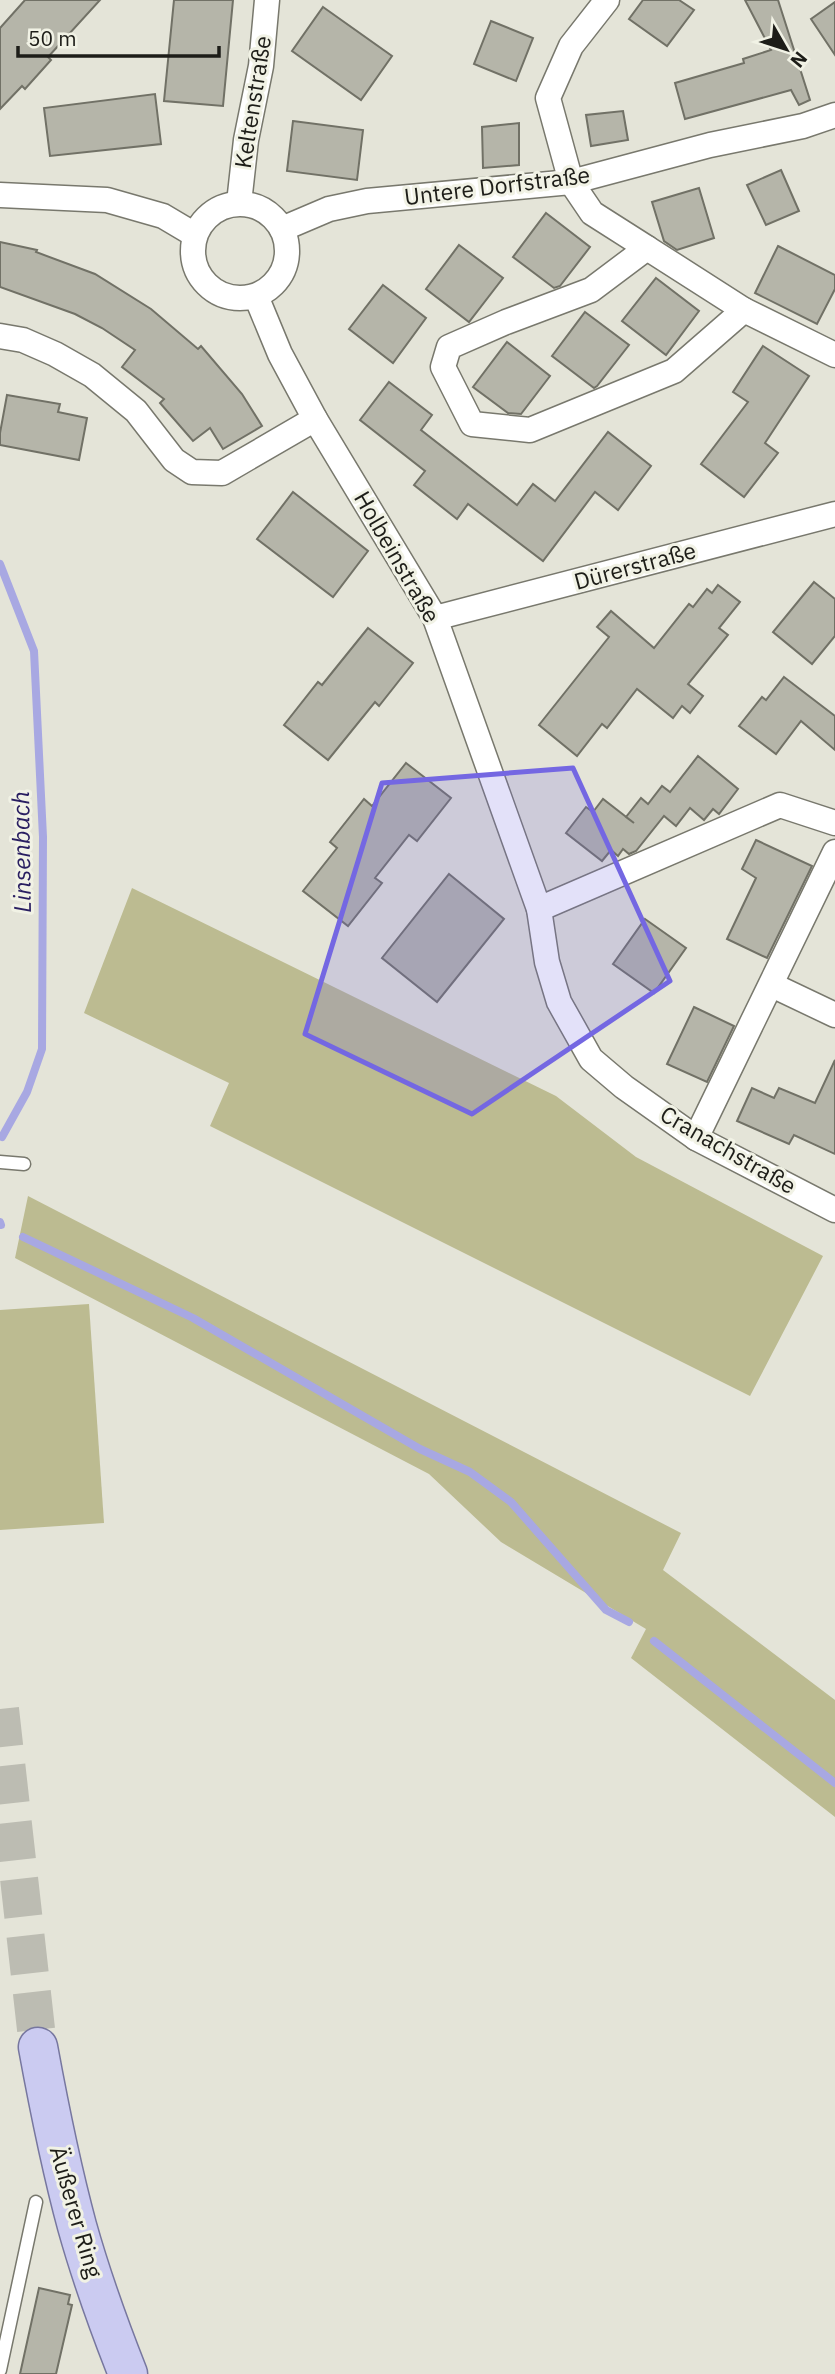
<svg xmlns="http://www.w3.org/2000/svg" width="835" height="2374" viewBox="0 0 835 2374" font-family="'IBM Plex Sans',sans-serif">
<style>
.green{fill:#bcbb91}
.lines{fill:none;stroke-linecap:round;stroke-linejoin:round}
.stream{stroke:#a8a8e2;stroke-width:8}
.building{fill:#b5b5a9;stroke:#717166;stroke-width:2}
.primary-tunnel{stroke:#bcbcb2;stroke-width:38;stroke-dasharray:38 19;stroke-linecap:butt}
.service-casing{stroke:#78786d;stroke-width:15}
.minor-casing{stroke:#78786d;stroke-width:27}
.primary-casing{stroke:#77779f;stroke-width:41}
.service{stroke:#fff;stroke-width:12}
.minor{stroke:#fff;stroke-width:24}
.primary{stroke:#cbcbf1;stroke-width:38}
.marked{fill:#7467e2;fill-opacity:0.2;stroke:#7467e2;stroke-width:5;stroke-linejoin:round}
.labels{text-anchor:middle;stroke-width:6;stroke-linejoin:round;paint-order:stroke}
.street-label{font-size:23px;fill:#1d1d18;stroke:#f1f2e5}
.water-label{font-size:24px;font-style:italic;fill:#291e61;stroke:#f1f2e5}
</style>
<rect width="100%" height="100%" fill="#e4e4d8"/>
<g class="green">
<polygon points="132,888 556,1096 636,1157 823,1256 750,1396 210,1126 229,1083 84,1013"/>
<polygon points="28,1196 681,1533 663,1570 835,1700 835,1817 631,1658 646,1629 501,1542 429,1474 15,1258"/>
<polygon points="89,1304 104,1523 0,1530 0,1310"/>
</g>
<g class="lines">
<g class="stream">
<polyline points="0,564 34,651 43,837 42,1049 27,1092 2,1137"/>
<polyline points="0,1222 1,1225"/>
<polyline points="23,1237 193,1318 420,1449 470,1472 511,1502 606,1610 629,1622"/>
<polyline points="654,1641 835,1783"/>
</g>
</g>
<g class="building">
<polygon points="25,0 100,0 48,57 51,60 25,89 22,86 0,109 0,28"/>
<polygon points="174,0 233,0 223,106 164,101"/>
<polygon points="643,0 679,0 694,10 667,46 629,19"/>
<polygon points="745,0 778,0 810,100 799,105 791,90 685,119 675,83 744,63 743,59 771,50"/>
<polygon points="835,2 835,55 811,19"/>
<polygon points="323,7 392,56 361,100 292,51"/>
<polygon points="491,21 533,38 516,81 474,64"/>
<polygon points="155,94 161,144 50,156 44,108"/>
<polygon points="623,111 628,140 591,146 586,115"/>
<polygon points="293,121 363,130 357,180 287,171"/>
<polygon points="519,123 519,165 483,168 482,127"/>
<polygon points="781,170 799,211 766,225 747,185"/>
<polygon points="699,188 714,238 677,250 664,241 652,202"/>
<polygon points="546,213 590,247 560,286 554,288 513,257"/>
<polygon points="0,242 37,250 36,252 95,274 151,309 198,349 201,346 242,394 262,426 223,449 210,428 193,441 160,403 164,399 122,367 135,350 102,328 75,314 0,287"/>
<polygon points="459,245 503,278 469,322 426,289"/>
<polygon points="778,246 835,275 835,289 817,324 755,293"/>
<polygon points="656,278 699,311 666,355 622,321"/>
<polygon points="383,285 426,318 393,363 349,329"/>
<polygon points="585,312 629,345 597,386 594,388 552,356"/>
<polygon points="507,342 550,376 521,414 508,413 473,387"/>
<polygon points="763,346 809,376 765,443 778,453 744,497 701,464 748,402 733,392"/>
<polygon points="389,382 432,415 421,430 517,505 533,484 555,501 608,432 651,466 618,510 595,492 543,561 468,504 457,519 414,485 425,471 360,420"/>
<polygon points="7,395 60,404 58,412 87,418 79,460 0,445 0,433"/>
<polygon points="293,492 368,551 333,597 257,539"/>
<polygon points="814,582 835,599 835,636 812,664 773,632"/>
<polygon points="718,585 740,602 719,628 728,635 688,684 703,696 690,713 682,706 673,718 637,689 607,728 602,724 577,756 539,725 609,637 597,627 611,611 654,648 689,604 693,607 707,589 712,593"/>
<polygon points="368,628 413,663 379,706 375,702 328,760 284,725 318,682 322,685"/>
<polygon points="784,677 835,716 835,750 801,721 776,754 739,726 762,697 766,700"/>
<polygon points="698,756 738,789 719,814 713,809 704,820 690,808 676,826 664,816 636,851 629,854 623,849 618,856 611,850 602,861 566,833 586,807 593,812 603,799 634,823 626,817 641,798 648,804 662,786 670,792"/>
<polygon points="406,763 451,798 417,841 409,835 375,878 382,883 348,926 303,891 337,848 330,842 364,799 372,806"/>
<polygon points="756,840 812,866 767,958 727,939 756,878 742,869"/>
<polygon points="449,874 504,919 437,1002 382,958"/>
<polygon points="645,919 686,948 654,993 613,964"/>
<polygon points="694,1007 734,1026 707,1082 667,1064"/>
<polygon points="835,1060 835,1154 794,1135 789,1144 737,1121 752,1088 774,1098 779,1088 815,1103"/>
<polygon points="39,2288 70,2295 68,2304 72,2305 56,2374 20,2374"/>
</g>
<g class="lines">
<polyline class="primary-tunnel" points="0,1709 38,2047"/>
<defs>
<g id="service">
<polyline points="0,1162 24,1164"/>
<polyline points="0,2370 36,2202"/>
</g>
<g id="minor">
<polyline points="607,0 571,46 548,98 571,182 592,213 647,248 591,290 506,322 449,347 443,367 472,424 530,430 674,371 744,310 835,355"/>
<polyline points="0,195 107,200 163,216 195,235"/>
<polyline points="239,203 246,140 261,66 267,0"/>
<circle cx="240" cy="251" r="47"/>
<polyline points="282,229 329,209 367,201 571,182 710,145 803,126 835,115"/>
<polyline points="647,248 744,310"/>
<polyline points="256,296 280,354 315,419 435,618 539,909 547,962 559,1002 591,1059 624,1087 696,1138 835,1210"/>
<polyline points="0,336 23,340 55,354 92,375 136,411 174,460 192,472 222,473 315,419"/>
<polyline points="435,618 835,514"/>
<polyline points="539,909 780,805 835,823"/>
<polyline points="772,985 835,1015"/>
<polyline points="696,1138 835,852"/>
</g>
<path id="primary" d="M38,2047C49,2107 61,2167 77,2226C91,2276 109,2326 128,2374"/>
</defs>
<use href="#service" class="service-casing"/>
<use href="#minor" class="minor-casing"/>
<use href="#primary" class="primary-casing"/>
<use href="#service" class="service"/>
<use href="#minor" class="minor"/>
<use href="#primary" class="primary"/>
</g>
<path class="marked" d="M573,768L670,981L472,1114L305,1034L382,783Z"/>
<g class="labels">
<g class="street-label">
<text transform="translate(253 102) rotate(-81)" y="8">Keltenstraße</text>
<text transform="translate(497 186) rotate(-7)" y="8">Untere Dorfstraße</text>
<text transform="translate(397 557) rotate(60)" y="8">Holbeinstraße</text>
<text transform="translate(635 566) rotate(-15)" y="8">Dürerstraße</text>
<text transform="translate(728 1150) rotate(30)" y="8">Cranachstraße</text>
<text transform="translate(76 2212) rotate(74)" y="8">Äußerer Ring</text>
</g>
<g class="water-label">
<text transform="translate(22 852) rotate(-91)" y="8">Linsenbach</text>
</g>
</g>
<g transform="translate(786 49) rotate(129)" stroke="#f1f2e5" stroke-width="5" paint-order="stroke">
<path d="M0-5L12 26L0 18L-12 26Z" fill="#1d1d18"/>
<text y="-10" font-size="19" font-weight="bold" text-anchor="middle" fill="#1d1d18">N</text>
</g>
<path d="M18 46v10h201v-10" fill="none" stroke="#1d1d18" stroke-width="3.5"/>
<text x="28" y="46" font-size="21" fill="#1d1d18" stroke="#f1f2e5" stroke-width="5" paint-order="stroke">50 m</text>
</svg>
